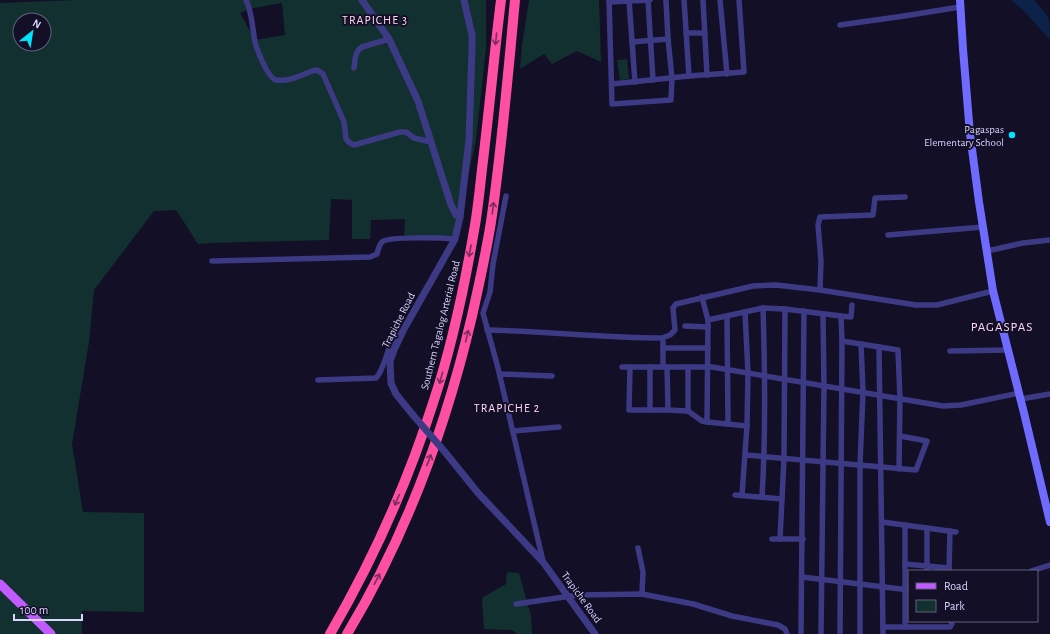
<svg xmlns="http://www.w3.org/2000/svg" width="1050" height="634" viewBox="0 0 1050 634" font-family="'Alegreya Sans',sans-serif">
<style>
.green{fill:#12302f;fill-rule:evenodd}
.water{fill:#0c2248}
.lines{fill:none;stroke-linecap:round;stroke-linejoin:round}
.minor{stroke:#3d3a85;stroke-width:5.5}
.tertiary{stroke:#3d3a85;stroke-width:7}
.secondary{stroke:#6f6bff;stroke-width:8}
.primary{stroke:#c25bff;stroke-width:9}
.motorway{stroke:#ff4fa3;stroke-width:10}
.tertiary-bridge{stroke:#3d3a85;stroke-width:7}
.oneway{stroke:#7d2c5e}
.poi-dot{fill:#00e5ff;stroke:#130f26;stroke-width:1.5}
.labels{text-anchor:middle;stroke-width:4;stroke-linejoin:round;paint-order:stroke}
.poi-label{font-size:11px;fill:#d9d4ff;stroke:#130f26;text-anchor:end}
.street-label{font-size:11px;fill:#d9d4ff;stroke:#130f26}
.neighbourhood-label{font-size:12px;letter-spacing:1px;fill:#ffd6f0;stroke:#130f26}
.quarter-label{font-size:13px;letter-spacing:1px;fill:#ffd6f0;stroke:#130f26}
</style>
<rect width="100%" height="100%" fill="#130f26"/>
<g class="green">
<path d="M75,0H486V48L476,140L455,239H404L405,219L371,220L370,239H352V200L331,199L329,240L212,243L198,244L176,210L154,211L94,290L89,342L72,444L83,512L144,513V612L82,611V634H0V3ZM282,3L285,35L255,40L240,13L249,9ZM20,20H44V44H20Z"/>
<polygon points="529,0 599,0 601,62 577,51 552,64 544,54 520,69 522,45"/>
<polygon points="627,59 629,79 620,80 617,60"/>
<polygon points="507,572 519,573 531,616 532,634 517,634 512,630 484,629 482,598 506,584"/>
</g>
<path class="water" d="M1011,0H1034C1050,17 1050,17 1050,40L1023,10Z"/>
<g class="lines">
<g class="minor">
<path d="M246,0C253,14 252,31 256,46C259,54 268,78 276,80C288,82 302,75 312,71L317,70L323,74L344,122L346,139L350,143L354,145L400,132H406L414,138L431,142"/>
<polyline points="609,0 612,104 671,100 672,78 668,39 632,42"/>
<polyline points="629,0 635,82"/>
<polyline points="648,0 653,80"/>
<polyline points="666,0 668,39"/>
<polyline points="684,0 689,76"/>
<polyline points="703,0 707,75"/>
<polyline points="720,0 727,74"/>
<polyline points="609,2 650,0"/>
<polyline points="840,25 904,16 960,7"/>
<polyline points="686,33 705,33"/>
<path d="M354,68C355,60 355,51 362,47L389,39"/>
<polyline points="612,84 689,76 744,72 739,0"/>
<polyline points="506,196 493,264 490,292 483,313 498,368 543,561"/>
<polyline points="888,235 983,227"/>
<polyline points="987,251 1023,243 1050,240"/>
<path d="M212,261L370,257L377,254C378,250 379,245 382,242C388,236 443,238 455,239"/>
<polyline points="820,290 821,261 818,225 820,217 873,215 875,198 905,197"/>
<polyline points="702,297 708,320"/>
<polyline points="745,312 748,373 747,426"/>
<polyline points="727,316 728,424"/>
<polyline points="841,316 851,317 852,305"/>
<polyline points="685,326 708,327"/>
<path d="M487,330C546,331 604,338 662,338L670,335L675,330L673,308L676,304L753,286L776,285L820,290L916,305H937L993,291"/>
<polyline points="879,347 883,634"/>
<polyline points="663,348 708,348"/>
<polyline points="950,351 1008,350"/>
<polyline points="622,367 712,367 943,406 961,405 1019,393"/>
<polyline points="630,367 629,410 668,410"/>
<polyline points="650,367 650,410"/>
<polyline points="663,367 663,342"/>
<polyline points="667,367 668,410 688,411 702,421 707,422"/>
<polyline points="500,374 552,376"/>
<path d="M318,380L376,378C387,367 388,333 404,329"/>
<polyline points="1021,399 1050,394"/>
<polyline points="688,411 688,367"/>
<polyline points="513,431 559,427"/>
<polyline points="746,455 916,470 927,441 900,436"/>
<polyline points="735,495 782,499"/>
<polyline points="742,495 747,426 707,422 708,320 763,308 785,309 841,316 842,341 898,350 900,399 899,469"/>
<path d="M762,497C766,434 765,371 763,308"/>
<polyline points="882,522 956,532"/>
<polyline points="905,525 905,627"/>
<polyline points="927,528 927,571"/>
<polyline points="772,539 803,539"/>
<polyline points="780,539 784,458 785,309"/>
<polyline points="638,548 643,572 642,594"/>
<polyline points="905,564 949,568"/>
<polyline points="949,571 950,531"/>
<polyline points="1031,571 1050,565"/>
<polyline points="802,577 909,590"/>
<polyline points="516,604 578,595 642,594 693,604 732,616 778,625 785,629 787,634"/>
<polyline points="884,627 950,627 952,624 951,621"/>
<polyline points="801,634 804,311"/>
<polyline points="821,634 824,386 823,314"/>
<polyline points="840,634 842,341"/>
<polyline points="860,634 860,465 863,392 861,344"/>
</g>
<g class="tertiary">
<polyline points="362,0 389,39 418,101 451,205 456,215 460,217 455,239 404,329 394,350 390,361 391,383 396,394 413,415"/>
<polyline points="460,217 469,140 472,48 472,35 464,0"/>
<polyline points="445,452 478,493 543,562 595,634"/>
</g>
<polyline class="secondary" points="960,0 963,49 970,134 979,202 993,291 1024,413 1050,522"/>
<polyline class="primary" points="0,584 51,634"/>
<g class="motorway">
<path d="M330,634C373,560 408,482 434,400C453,343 465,284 475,225C478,207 480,188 482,169C489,113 494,56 501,0"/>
<path d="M347,634C406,536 446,427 472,316C479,285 486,253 491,222C502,148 508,74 515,0"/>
</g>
<polyline class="tertiary-bridge" points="413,415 445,452"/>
</g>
<defs><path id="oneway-shaft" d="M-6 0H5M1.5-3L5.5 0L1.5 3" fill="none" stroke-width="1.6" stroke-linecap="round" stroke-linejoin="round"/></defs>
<g class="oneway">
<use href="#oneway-shaft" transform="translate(496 39) rotate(96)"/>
<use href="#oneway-shaft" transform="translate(493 208) rotate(-83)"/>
<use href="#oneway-shaft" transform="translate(470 251) rotate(100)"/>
<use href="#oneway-shaft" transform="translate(467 336) rotate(-77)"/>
<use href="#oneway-shaft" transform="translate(441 378) rotate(106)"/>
<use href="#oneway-shaft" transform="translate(429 460) rotate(-69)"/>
<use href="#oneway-shaft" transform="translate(397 500) rotate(113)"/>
<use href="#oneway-shaft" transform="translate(377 579) rotate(-63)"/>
</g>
<circle class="poi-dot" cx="1012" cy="135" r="4"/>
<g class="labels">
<g class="poi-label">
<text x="1004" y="133">Pagaspas<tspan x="1004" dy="13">Elementary School</tspan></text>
</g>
<g class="street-label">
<text transform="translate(398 320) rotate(-63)" y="4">Trapiche Road</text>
<text transform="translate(440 325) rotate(-76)" y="4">Southern Tagalog Arterial Road</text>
<text transform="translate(582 597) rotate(54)" y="4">Trapiche Road</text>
</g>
<g class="neighbourhood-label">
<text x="375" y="24">TRAPICHE 3</text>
<text x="507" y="412">TRAPICHE 2</text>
</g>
<g class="quarter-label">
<text x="1002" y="331">PAGASPAS</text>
</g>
</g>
<rect x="908" y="570" width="130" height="52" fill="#130f26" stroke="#625e7d"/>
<rect x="916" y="583" width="20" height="6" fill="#c25bff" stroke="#625e7d"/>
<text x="944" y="590" font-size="12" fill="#d9d4ff">Road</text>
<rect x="916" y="600" width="20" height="12" fill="#12302f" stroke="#625e7d"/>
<text x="944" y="610" font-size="12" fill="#d9d4ff">Park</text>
<g transform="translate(32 32) rotate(30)"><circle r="19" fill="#130f26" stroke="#625e7d"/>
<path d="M0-3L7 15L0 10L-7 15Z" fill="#00e5ff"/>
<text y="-6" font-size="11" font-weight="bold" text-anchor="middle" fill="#d9d4ff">N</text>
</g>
<path d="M14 614v6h68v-6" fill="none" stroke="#d9d4ff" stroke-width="2"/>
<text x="20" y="614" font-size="12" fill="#d9d4ff" stroke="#130f26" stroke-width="3" paint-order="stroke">100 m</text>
</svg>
